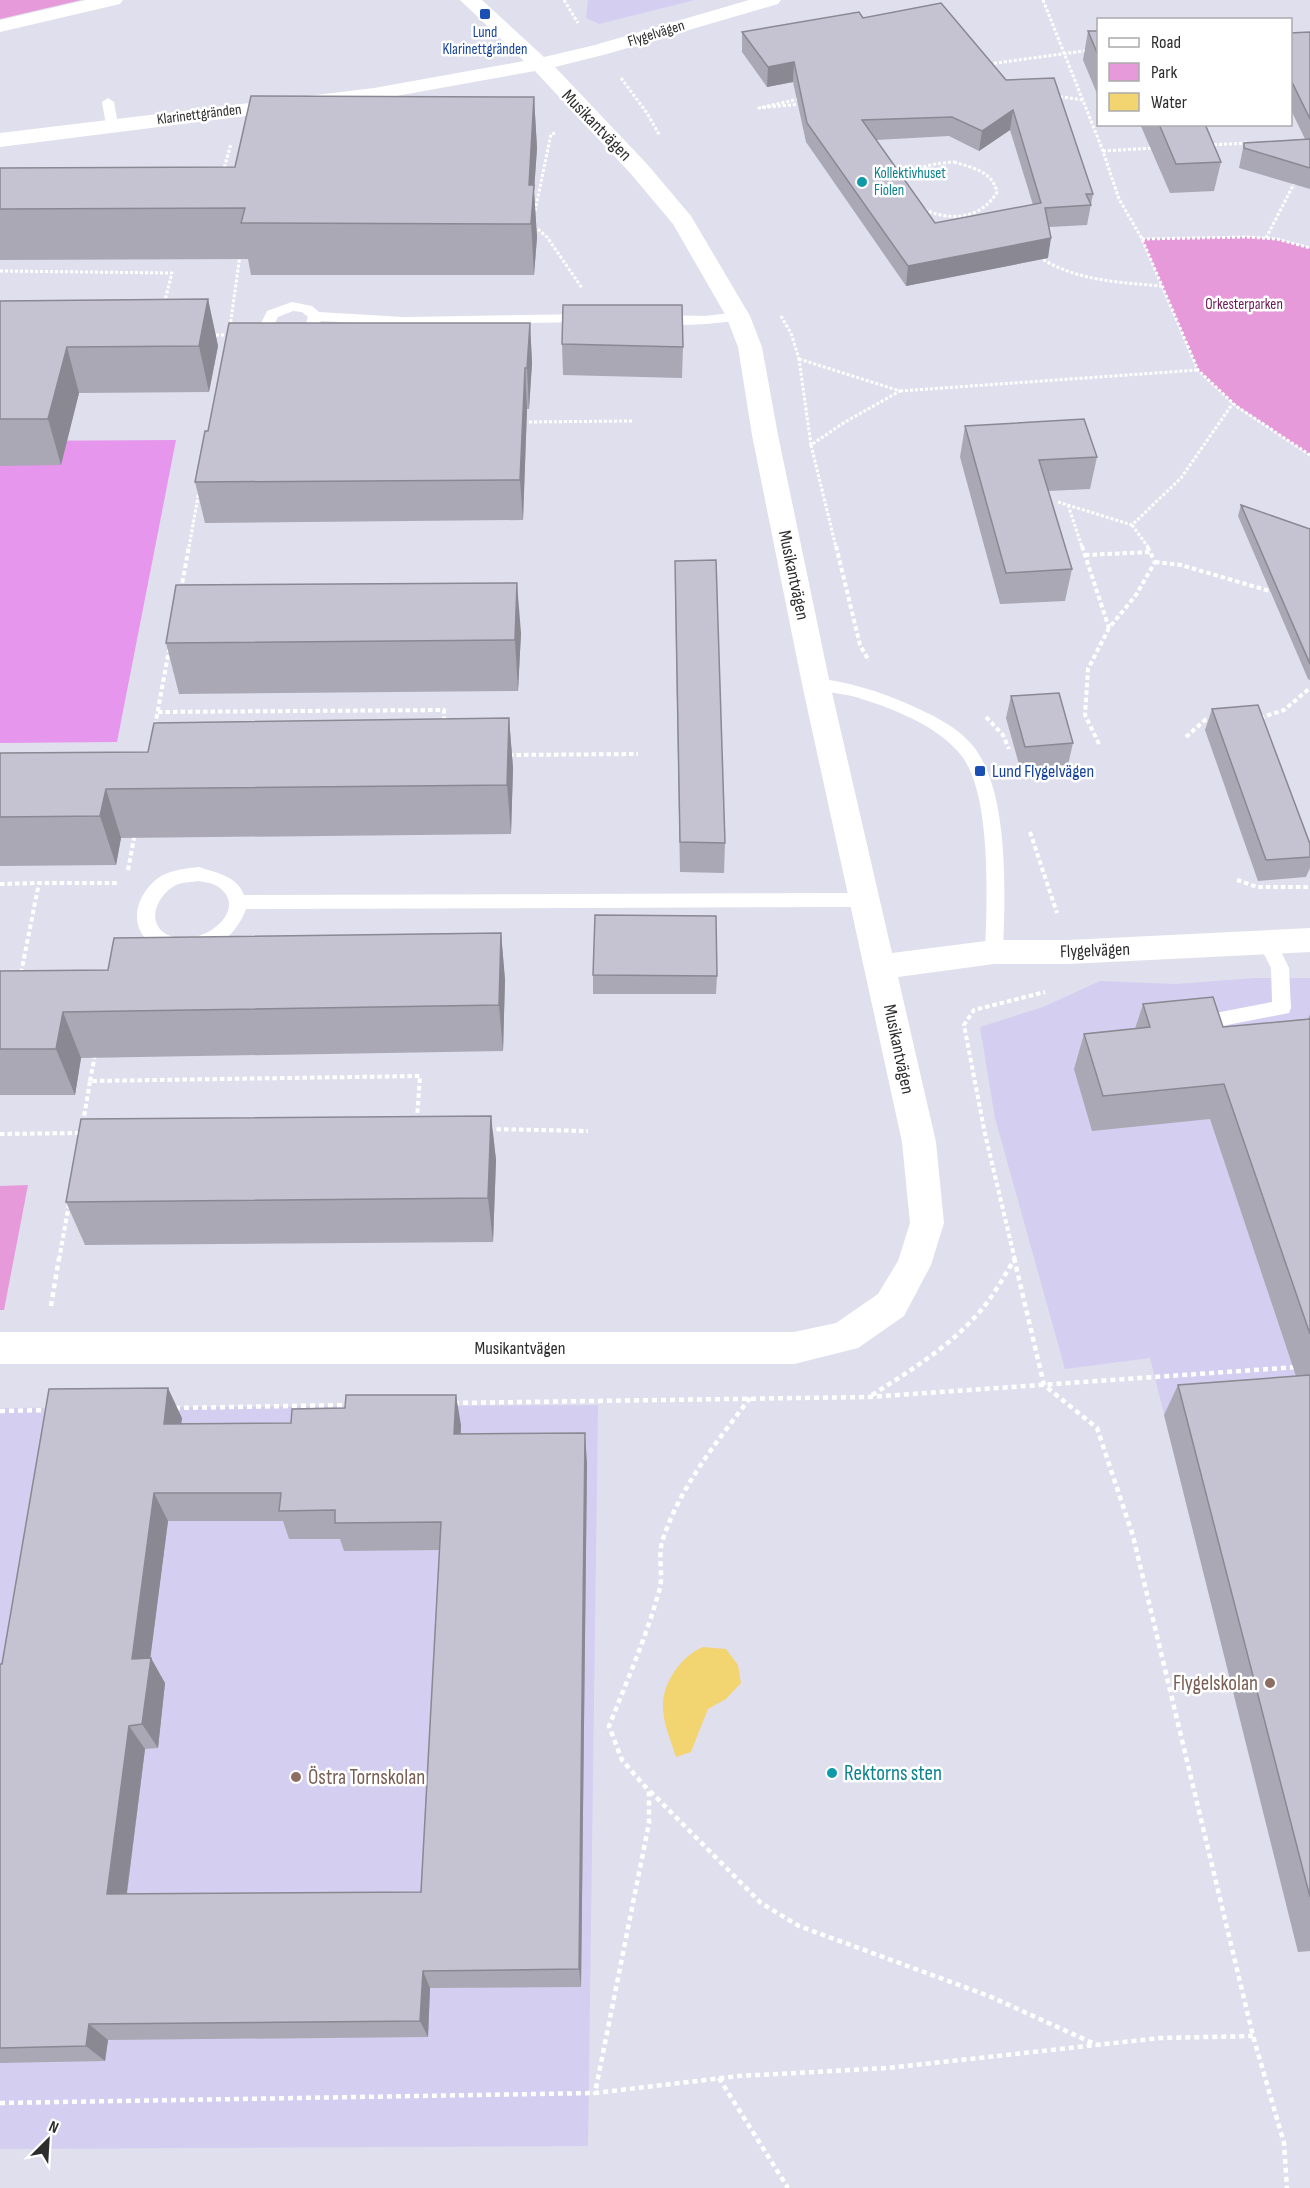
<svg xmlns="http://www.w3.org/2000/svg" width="1310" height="2188" viewBox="0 0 1310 2188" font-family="'Sofia Sans Condensed',sans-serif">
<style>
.education{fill:#d4cef0}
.green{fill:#e69ad9}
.pitch{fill:#e796ed}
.water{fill:#f2d570}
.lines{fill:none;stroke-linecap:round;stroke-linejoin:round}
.path-far2{stroke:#fff;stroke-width:3;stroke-dasharray:3 2;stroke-linecap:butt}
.path-far1{stroke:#fff;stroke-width:4;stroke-dasharray:4.5 3;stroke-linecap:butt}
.path{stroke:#fff;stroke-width:4.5;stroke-dasharray:5 4;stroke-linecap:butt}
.lane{fill:#fff;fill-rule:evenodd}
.street{fill:#fff;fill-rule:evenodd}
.secondary{fill:#fff;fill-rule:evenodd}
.wall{fill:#a9a8b4;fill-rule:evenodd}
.shaded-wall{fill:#8a8892}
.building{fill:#c5c3d1;stroke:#8a8892;stroke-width:1.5;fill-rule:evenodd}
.transit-dot{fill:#1a4fb4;stroke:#fff;stroke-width:2}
.culture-dot{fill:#0f9aa8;stroke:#fff;stroke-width:2}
.education-dot{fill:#8d6e63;stroke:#fff;stroke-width:2}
.labels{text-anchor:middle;stroke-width:5;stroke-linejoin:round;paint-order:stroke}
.far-transit-label{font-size:15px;fill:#164399;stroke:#fff}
.far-street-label{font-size:15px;fill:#2d2d2d;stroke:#fff}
.far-culture-label{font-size:15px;fill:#0d838f;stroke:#fff;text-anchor:start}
.far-park-label{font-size:15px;fill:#6d1954;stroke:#fff}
.street-label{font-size:18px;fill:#2d2d2d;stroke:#fff}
.transit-label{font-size:18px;fill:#164399;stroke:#fff;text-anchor:start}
.near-education-label{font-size:21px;fill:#785e54;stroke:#fff;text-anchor:end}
.near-culture-label{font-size:21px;fill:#0d838f;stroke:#fff;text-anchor:start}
</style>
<rect width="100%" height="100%" fill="#e0dfee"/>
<g class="education">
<polygon points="588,0 695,0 599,24 586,18"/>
<polygon points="1255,978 1310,978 1310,1951 1298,1952 1150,1358 1065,1369 995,1118 980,1027 1043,1007 1100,981 1175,984"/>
<polygon points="598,1405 588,2146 0,2149 0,1408"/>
</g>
<g class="green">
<polygon points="0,0 81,0 0,19"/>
<polygon points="1247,237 1277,239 1310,248 1310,455 1233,403 1198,370 1142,239"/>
<polygon points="28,1185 4,1310 0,1310 0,1186"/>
</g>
<polygon class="pitch" points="176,440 117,742 0,743 0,441"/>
<path class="water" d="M703,1647L726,1649L738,1665L741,1683L726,1699L708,1709L691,1752L676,1757C671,1741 663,1723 663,1707C662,1683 682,1655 703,1647Z"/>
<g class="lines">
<g class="path-far2">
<polyline points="564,0 578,23"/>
<polyline points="1043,0 1103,151 1119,199 1142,239 1198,370 1236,406 1310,455"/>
<polyline points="989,64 1098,49"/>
<polyline points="621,78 647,113 660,136"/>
<polyline points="1055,96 1083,100"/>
<polyline points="799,99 759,108 800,104"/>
<polyline points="1209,145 1247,143"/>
<polyline points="1103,151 1154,148"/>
<path d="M954,162C973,168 992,171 997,192C959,258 835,170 954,162Z"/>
<polyline points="223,172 231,144"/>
<polyline points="534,216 551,134 556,133"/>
<polyline points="534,226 547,237 582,288"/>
<polyline points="1266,238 1296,180"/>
<polyline points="1142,239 1247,237 1277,239 1310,248"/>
<path d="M1039,257C1076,281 1118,282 1161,286"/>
<polyline points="0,271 172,273 164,304"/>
<polyline points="781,316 791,333 799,359"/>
<polyline points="230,327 240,255"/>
<polyline points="211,335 229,335"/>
<polygon points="799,359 900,391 845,422 811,445"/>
<polyline points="900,391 1198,370"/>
<polyline points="524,422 632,421"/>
<polyline points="811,445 836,547"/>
<polyline points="1058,502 1132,525 1181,478 1233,403"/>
<polyline points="1068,505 1082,547"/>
<polyline points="1132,525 1148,547"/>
<polyline points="189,547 199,491"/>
</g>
<g class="path-far1">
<polyline points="836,546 860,645 869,661"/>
<polyline points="1082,546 1109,628"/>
<polyline points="1085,555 1151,552"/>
<polyline points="1155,562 1181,565 1273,592"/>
<polyline points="181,590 189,546"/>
<polyline points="158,712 444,710 444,723"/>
<polyline points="986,717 1003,735 1009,749"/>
<polyline points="1260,718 1284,710 1310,688"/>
<polyline points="155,726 169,650"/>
<polyline points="1186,737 1205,720 1211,719"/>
<polyline points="1099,744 1085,715 1088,669 1109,628 1136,595 1155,562 1147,546"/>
<polyline points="509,755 638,754"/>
<polyline points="1030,832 1057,913"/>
<polyline points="128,870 135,833"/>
<polyline points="1237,880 1257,887 1310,887"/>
<polyline points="0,884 38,883"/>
<polyline points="21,973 39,883 119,883"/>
<polyline points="90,1081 95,1055"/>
<polyline points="83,1123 90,1081 420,1076 417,1119"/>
<polyline points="489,1129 588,1131"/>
<polyline points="0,1134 82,1133"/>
<polyline points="59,1260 69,1204"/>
<polyline points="1015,1260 985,1134 964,1025 974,1010 1045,992"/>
</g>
<g class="path">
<polyline points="1014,1258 1044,1385 1097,1428 1133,1536 1253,2036 1284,2143 1287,2188"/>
<polyline points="51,1306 59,1258"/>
<path d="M872,1395C908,1372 946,1349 975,1317C991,1300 1002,1280 1014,1260"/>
<path d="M750,1398C716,1443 679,1488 662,1542C658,1557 663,1573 660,1588C647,1635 627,1681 609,1726L622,1760L649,1791V1823L595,2093L739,2076L888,2068L1160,2038L1253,2036"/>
<polyline points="454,1403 869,1397 1297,1367"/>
<polyline points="175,1408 350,1405"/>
<polyline points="0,1411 50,1410"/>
<polyline points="650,1791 761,1903 799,1926 989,1996 1097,2045"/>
<polyline points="719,2078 788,2188"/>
<polyline points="0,2103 595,2093"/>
</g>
<g class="lane">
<polygon points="108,98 114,102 118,125 112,129 106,125 102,102"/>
<path d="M292,302L312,306L319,312L403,317L588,314L595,318L588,322L403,325L321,321L318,328L295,338L269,334L261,323L267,311ZM293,311L302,312L308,317L306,323L293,329L279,327L275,323L278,317Z"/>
<path d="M738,312L743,313L745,316L743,319C727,323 661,330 650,319L657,315L705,316Z"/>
<path d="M816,678C849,682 878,691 908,704C932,715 957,726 973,746C1010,792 1005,896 1003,952L1001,957L994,959L987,957L985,952C987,903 992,794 961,755C938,726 894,709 859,698C843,693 826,693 810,688L808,684L810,680Z"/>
<path d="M199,867C217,873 237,876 244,895L865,893L871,895L874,900L871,905L865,907L246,909C235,939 207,959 174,951C165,949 155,947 148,941C126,921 140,888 163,875C174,870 187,868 199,867ZM199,881C204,882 212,883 217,886C253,909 200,951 168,935C144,923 158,894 176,885C183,882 192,882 199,881Z"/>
<polygon points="1267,935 1274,937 1289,968 1291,1008 1289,1013 1212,1028 1205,1025 1202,1020 1205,1015 1272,1002 1271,968 1258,942 1260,937"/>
</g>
<polygon class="street" points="460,0 482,0 544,57 595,45 749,0 781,0 778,4 607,54 555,67 647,164 691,216 750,316 762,347 778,435 830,684 892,953 994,940 1068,940 1310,928 1310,952 1068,964 994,964 898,977 936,1142 944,1223 931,1265 904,1316 858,1348 794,1364 0,1364 0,1332 794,1332 836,1323 878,1294 898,1261 910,1223 902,1142 802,684 752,435 738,347 726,316 673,224 631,174 535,71 374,100 0,147 0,133 374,88 524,61"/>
<polygon class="secondary" points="86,0 123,0 120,4 0,32 0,20"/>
</g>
<g class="wall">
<path d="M941,3L1093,194L1087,225L1049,227L1048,258L906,286L806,142L793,82L767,87L742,52V32L863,18ZM1010,130L1033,205L935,223L876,140L949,136L979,151Z"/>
<polygon points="1088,31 1098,31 1098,96 1083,60"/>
<polygon points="1310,32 1310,189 1239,168 1244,143 1305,139 1290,108 1290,33"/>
<polygon points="534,97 537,148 534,191 537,237 534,275 251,275 248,259 0,260 0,168 235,167"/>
<polygon points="1140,124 1205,124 1221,162 1214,191 1170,193"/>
<polygon points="208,299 218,346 209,392 79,393 61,465 0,466 0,301"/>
<polygon points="530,323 532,363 529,409 527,409 523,520 205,523 195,482 208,431"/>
<polygon points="562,344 683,347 682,378 563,375"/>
<polygon points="965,426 1097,457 1090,489 1048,491 1072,569 1065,601 1000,604 960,457"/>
<polygon points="1241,505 1310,529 1310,680 1308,679 1238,516"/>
<polygon points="675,561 725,843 724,873 680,872 675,592"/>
<polygon points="521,633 518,691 179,694 166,643"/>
<polygon points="1011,696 1073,743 1068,765 1020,768 1006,718"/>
<polygon points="1212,709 1310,844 1310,868 1306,877 1258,881 1205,730"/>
<polygon points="509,718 513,768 511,834 121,838 116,865 0,866 0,753 148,752"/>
<polygon points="501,933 505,980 503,1051 81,1058 75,1095 0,1095 0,971 108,970"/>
<polygon points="593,975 717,976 716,994 593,994"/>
<polygon points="1143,1004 1223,1027 1308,1019 1310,1014 1310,1951 1298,1952 1164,1415 1178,1385 1296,1376 1210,1119 1092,1131 1074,1069 1084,1034 1135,1029"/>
<polygon points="491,1116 496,1160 493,1242 85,1245 66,1202"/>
<path d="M182,1418L181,1424L461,1425V1434L587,1463L581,1987L430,1988L428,2037L108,2040L105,2061L0,2063V1664H2ZM168,1521H283L289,1539H340L344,1551L440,1550L421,1892L127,1894L145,1749L158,1748L165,1683L150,1658Z"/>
</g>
<g class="shaded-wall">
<polygon points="794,62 793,82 767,87 768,67"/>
<polygon points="534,97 537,148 534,191 537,237 534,275 529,185"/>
<polygon points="1013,110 1010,130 979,151 982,131"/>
<polygon points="1051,238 1048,258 906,286 908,266"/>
<polygon points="208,299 218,346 209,392 199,346"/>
<polygon points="530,323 532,363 529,409 527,368"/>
<polygon points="67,347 79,393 61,465 48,419"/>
<polygon points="525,368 527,409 523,520 520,480"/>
<polygon points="517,583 521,633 518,691 515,640"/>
<polygon points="509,718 513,768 511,834 507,785"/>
<polygon points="106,789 121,838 116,865 100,816"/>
<polygon points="501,933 505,980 503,1051 499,1005"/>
<polygon points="63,1012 81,1058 75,1095 56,1049"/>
<polygon points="491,1116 496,1160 493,1242 488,1198"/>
<polygon points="168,1388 182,1418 177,1454 164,1424"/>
<polygon points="456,1395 461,1425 459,1464 454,1434"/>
<polygon points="585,1433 587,1463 581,1987 579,1969"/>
<polygon points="154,1493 168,1521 147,1684 132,1659"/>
<polygon points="151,1658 165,1683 158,1748 142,1724"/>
<polygon points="129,1726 145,1749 124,1914 107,1894"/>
<polygon points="423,1971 430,1988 428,2037 420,2021"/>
<polygon points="89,2024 108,2040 105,2061 86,2046"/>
</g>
<g class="building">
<path d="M941,3L1006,80L1054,78L1093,194H1086L1091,205L1045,208L1051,238L908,266L807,123L794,62L768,67L742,32L859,12L863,18ZM1013,110L1041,203L935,223L862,120L952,117L982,131Z"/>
<polygon points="1088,31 1098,31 1098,55"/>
<polygon points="1310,32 1310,119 1290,78 1290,33"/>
<polygon points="251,96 534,97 529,185 534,185 531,224 241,223 245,208 0,209 0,168 235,167"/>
<polygon points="1159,124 1205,124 1221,162 1176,164"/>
<polygon points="1310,139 1310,168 1244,148 1244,143"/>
<polygon points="208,299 199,346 67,347 48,419 0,419 0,301"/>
<polygon points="563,305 682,305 683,347 562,344"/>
<polygon points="229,323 530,323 527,368 525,368 520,480 195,482 205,431 208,431"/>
<polygon points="1084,419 1097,457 1039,460 1072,569 1006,573 965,426"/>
<polygon points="1241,505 1310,529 1310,664"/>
<polygon points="716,560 725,843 680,842 675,561"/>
<polygon points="517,583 515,640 166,643 176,585"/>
<polygon points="1059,693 1073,743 1025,747 1011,696"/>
<polygon points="1258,705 1310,844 1310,857 1266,860 1212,709"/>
<polygon points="509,718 507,785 106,789 100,816 0,817 0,753 148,752 154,723"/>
<polygon points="595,915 716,916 717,976 593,975"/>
<polygon points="501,933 499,1005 63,1012 56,1049 0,1049 0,971 108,970 114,938"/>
<polygon points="1213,997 1223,1027 1310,1019 1310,1334 1224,1084 1103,1096 1084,1034 1150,1027 1143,1004"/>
<polygon points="491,1116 488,1198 66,1202 81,1119"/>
<polygon points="1310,1375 1310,1897 1178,1385"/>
<path d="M168,1388L164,1424L291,1423L292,1409L345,1408L346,1395H456L454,1434L585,1433L579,1969L423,1971L420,2021L89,2024L86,2046L0,2048V1664H2L49,1389ZM154,1493H281L279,1511L335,1510V1523L441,1522L421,1892L107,1894L129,1726L142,1724L151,1658L132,1659Z"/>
</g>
<g class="transit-dot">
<rect x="479" y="8" width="12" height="12" rx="3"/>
<rect x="974" y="765" width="12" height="12" rx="3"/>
</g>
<g class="culture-dot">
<circle cx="862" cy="182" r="6"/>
<circle cx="832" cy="1773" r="6"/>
</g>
<g class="education-dot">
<circle cx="1270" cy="1683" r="6"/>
<circle cx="296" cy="1777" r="6"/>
</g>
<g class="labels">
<g class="far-transit-label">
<text x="485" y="37">Lund<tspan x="485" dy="17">Klarinettgränden</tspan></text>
</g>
<g class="far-street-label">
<text transform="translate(656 33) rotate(-17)" y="5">Flygelvägen</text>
<text transform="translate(199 114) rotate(-7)" y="5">Klarinettgränden</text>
</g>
<g class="far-culture-label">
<text x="874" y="178">Kollektivhuset<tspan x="874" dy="17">Fiolen</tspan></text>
</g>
<g class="far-park-label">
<text x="1244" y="309">Orkesterparken</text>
</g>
<g class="street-label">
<text transform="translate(597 125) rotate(46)" y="6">Musikantvägen</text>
<text transform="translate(794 575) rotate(78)" y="6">Musikantvägen</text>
<text transform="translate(1095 950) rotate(-2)" y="6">Flygelvägen</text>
<text transform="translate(899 1049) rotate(78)" y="6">Musikantvägen</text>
<text x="520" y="1354">Musikantvägen</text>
</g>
<g class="transit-label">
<text x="992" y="777">Lund Flygelvägen</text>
</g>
<g class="near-education-label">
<text x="1258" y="1690">Flygelskolan</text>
<text x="308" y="1784" text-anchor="start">Östra Tornskolan</text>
</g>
<g class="near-culture-label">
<text x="844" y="1780">Rektorns sten</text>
</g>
</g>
<rect x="1097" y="18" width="195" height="108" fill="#ffffff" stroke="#ababab" stroke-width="1.5"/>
<rect x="1109" y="38" width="30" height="9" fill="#ffffff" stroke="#ababab" stroke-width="1.5"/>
<text x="1151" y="48" font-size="18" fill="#2d2d2d">Road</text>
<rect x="1109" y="63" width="30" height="18" fill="#e69ad9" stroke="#ababab" stroke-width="1.5"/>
<text x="1151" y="78" font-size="18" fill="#2d2d2d">Park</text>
<rect x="1109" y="93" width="30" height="18" fill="#f2d570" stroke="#ababab" stroke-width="1.5"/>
<text x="1151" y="108" font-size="18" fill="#2d2d2d">Water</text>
<g transform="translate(48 2140) rotate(24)" stroke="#ffffff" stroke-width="4.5" paint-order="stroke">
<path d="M0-4.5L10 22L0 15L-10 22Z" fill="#2d2d2d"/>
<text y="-9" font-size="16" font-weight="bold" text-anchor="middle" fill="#2d2d2d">N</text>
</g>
</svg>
